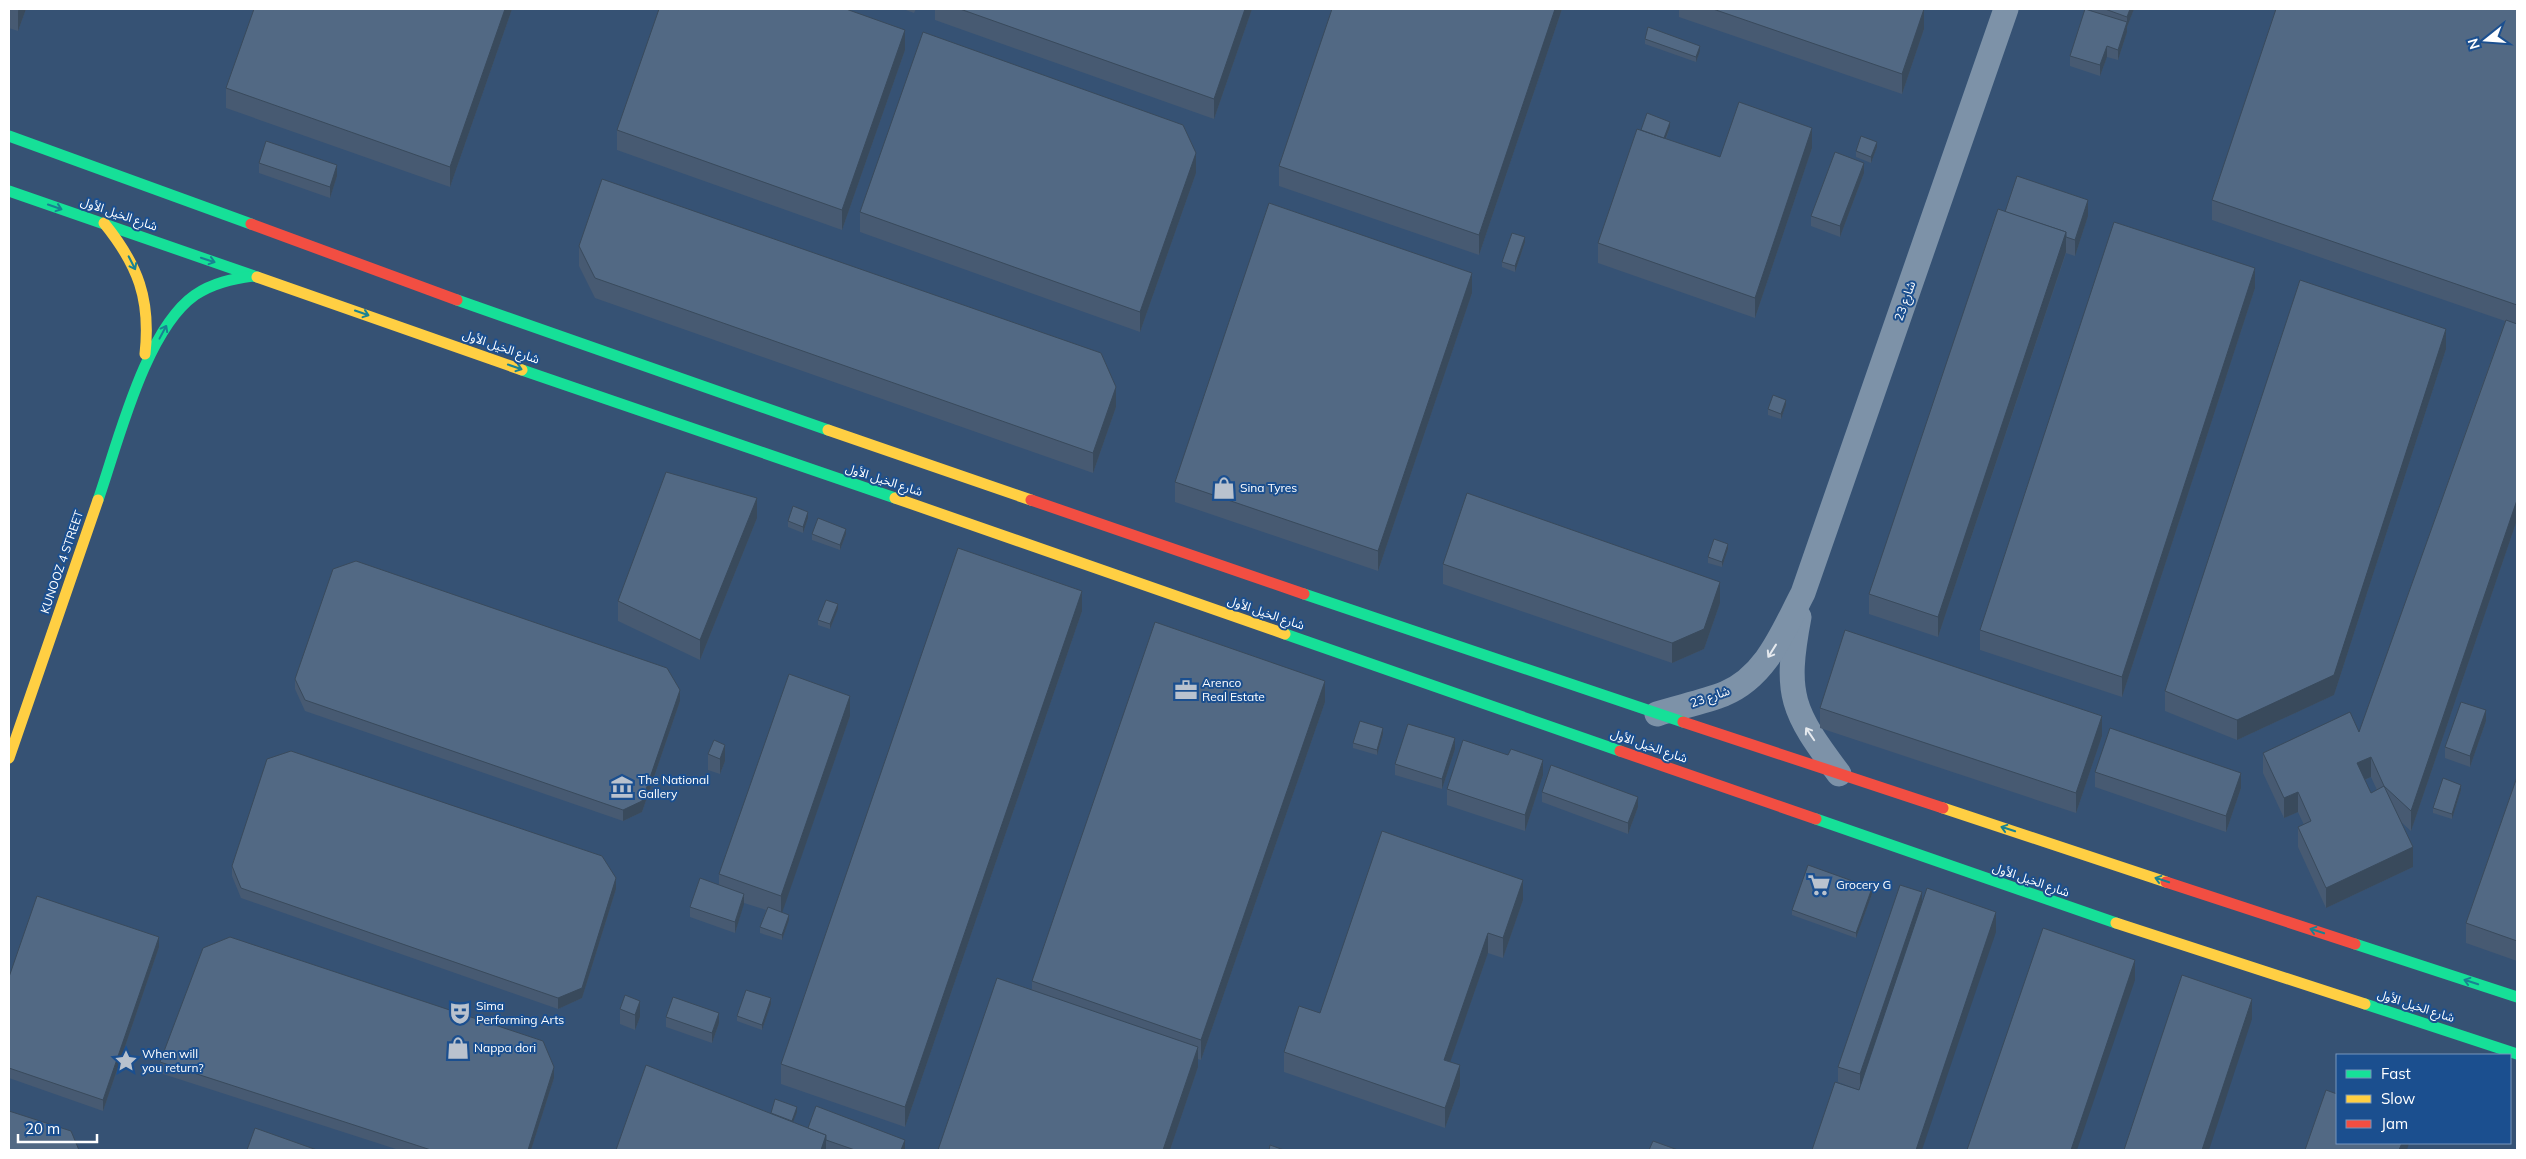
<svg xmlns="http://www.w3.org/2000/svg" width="2526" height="1159" viewBox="0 0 2526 1159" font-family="Mulish,'Noto Sans Arabic',sans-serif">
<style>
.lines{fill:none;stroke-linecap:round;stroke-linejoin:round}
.street{stroke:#7d92a8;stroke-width:25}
.fast{stroke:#16e098;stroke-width:11}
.slow{stroke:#ffcf43;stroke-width:11}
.jam{stroke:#f24e42;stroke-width:11}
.wall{fill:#475a72;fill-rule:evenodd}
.shaded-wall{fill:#394a5c}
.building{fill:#526984;stroke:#394a5c;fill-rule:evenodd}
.oneway{stroke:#198292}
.oneway2{stroke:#e5e9ee}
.labels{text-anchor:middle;stroke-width:4;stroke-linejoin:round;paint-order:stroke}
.street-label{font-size:12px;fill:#fff;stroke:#1b4f8f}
.poi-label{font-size:12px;fill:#fff;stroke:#1b4f8f;text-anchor:start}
</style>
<rect width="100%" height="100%" fill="#365274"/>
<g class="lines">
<g class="street">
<path d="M1799,617C1784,696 1792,711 1839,774"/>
<path d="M1657,714C1679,707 1703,702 1724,694C1767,676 1783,631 1803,593L2006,9"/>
</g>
<g class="fast">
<polyline points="9,136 251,224"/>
<polyline points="9,191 257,277"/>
<polyline points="457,300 828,430"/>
<polyline points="522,370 895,498"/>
<path d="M98,500C118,443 145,330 195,295C213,283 232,279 253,276"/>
<polyline points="1304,594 1683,722"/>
<polyline points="1285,634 1620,751"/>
<polyline points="1816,819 2116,923"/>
<polyline points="2355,944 2517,997"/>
<polyline points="2365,1004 2517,1054"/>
</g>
<g class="slow">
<path d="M104,223C138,265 151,299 145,354"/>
<polyline points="257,277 522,370"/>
<polyline points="828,430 1031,500"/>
<polyline points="895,498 1285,634"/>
<polyline points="9,758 98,500"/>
<polyline points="1943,808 2166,882"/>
<polyline points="2116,923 2365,1004"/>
</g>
<g class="jam">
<polyline points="251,224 457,300"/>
<polyline points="1031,500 1304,594"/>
<polyline points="1683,722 1943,808"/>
<polyline points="1620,751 1816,819"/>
<polyline points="2166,882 2355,944"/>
</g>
</g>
<g class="wall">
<polygon points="9,9 26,9 18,31 9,28"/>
<polygon points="512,9 450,187 226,108 226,88"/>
<polygon points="903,9 916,9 914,13"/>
<polygon points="935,9 1252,9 1214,119 935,20"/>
<polygon points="1562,9 1479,255 1279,186 1279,166"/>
<polygon points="1679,9 1923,9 1924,29 1902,94 1679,17"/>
<polygon points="2092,9 2134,9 2127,27 2127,32 2118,60 2107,57 2100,76 2070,66 2070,56 2092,10"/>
<path d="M2517,9V520L2411,831L2401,822L2413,867L2326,908L2298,847V827L2304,825L2298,812L2284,818L2263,773V753L2359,732L2505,321L2212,220V200ZM2371,777L2377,790L2371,793L2365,780Z"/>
<polygon points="1645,39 1700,51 1696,62 1645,44"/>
<polygon points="905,50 842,230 617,150 617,130"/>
<polygon points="1670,127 1666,139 1720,157 1812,148 1755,318 1598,263 1598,243 1641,130"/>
<polygon points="1877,147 1871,163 1856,157 1856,151"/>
<polygon points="259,163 337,176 330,198 259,173"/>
<polygon points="1196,173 1140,332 860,232 860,212"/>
<polygon points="1864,173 1840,237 1811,226 1811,216"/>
<polygon points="2005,212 2088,216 2075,256 2066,253 1938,637 1869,614 1869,594"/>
<polygon points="1525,242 1515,272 1502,267 1502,262"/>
<polygon points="579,246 1116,407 1093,473 595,298 579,266"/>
<polygon points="2255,288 2122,697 1980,650 1980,630"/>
<polygon points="1472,293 1378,571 1175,502 1175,482"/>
<polygon points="2446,349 2334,695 2237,740 2165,711 2165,691"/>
<polygon points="1786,405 1781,419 1768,415 1768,409"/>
<polygon points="757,518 700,660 618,621 618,601"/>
<polygon points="808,518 803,533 788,527 788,521"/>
<polygon points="812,534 846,534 840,550 812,540"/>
<polygon points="1728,549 1722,567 1708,563 1708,557"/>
<polygon points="1443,564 1720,603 1704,649 1672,663 1443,584"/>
<polygon points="838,609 830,629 818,625 818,620"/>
<polygon points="1082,611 905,1127 781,1084 781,1064"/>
<polygon points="295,679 680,701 642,812 623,821 305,711 295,689"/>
<polygon points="1325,702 1201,1060 1198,1059 1198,1067 1170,1150 938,1150 1032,990 1032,981"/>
<polygon points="1820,708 2102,736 2076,813 1820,728"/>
<polygon points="850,716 782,912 789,920 782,940 760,933 760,927 766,910 744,903 735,933 690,917 690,907 719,885 719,874"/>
<polygon points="2486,721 2470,767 2445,758 2445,747"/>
<polygon points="1383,734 1377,755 1353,748 1353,743"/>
<polygon points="1455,749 1442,789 1395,775 1395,764"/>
<polygon points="708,754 725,761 720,774 708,770"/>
<polygon points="1508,755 1543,775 1525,831 1447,805 1447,789"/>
<polygon points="2095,772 2241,788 2226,832 2095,787"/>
<polygon points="2517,777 2517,961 2466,943 2466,923"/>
<polygon points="2461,790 2452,819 2433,813 2433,808"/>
<polygon points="1542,792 1638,807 1628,834 1542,802"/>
<polygon points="232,866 616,889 582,998 558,1009 241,898 232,876"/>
<polygon points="1872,894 1856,938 1792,915 1792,910"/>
<polygon points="1523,900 1503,958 1488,953 1450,1062 1460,1086 1445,1128 1284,1072 1284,1052 1320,1013"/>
<polygon points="1922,903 1996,932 1859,1090 1838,1082 1838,1067"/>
<polygon points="159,947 103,1111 9,1078 9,977"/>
<polygon points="771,1004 762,1030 737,1021 737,1016"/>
<polygon points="620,1009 640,1017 635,1030 620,1024"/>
<polygon points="666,1017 719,1023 712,1043 666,1027"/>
<polygon points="160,1062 554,1078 531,1150 399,1150 160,1073"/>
<polygon points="797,1112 793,1122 808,1128 905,1140 905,1150 616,1150 771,1113"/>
</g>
<g class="shaded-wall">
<polygon points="19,9 26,9 18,31 18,11"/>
<polygon points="505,9 512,9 450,187 450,167"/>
<polygon points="1245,9 1252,9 1214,119 1214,99"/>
<polygon points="1555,9 1562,9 1479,255 1479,235"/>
<polygon points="1924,9 1924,29 1902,94 1902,74"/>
<polygon points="2130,9 2134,9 2127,27 2127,17"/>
<polygon points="2127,22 2127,32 2118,60 2118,50"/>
<polygon points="905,30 905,50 842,230 842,210"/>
<polygon points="1700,46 1700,51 1696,62 1696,57"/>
<polygon points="2107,46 2107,57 2100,76 2100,65"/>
<polygon points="1670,122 1670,127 1662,148 1662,143"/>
<polygon points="1812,128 1812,148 1755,318 1755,298"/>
<polygon points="1877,142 1877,147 1871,163 1871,157"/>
<polygon points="1196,153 1196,173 1140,332 1140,312"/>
<polygon points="1864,163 1864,173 1840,237 1840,226"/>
<polygon points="337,165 337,176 330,198 330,187"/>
<polygon points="2088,200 2088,216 2075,256 2075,240"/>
<polygon points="2066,232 2066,252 1938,637 1938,617"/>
<polygon points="1525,237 1525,242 1515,272 1515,266"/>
<polygon points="2255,268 2255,288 2122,697 2122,677"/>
<polygon points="1472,273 1472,293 1378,571 1378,551"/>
<polygon points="2446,329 2446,349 2334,695 2237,740 2237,720"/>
<polygon points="1116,387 1116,407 1093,473 1093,453"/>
<polygon points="1786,400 1786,405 1781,419 1781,414"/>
<polygon points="757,498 757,518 700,660 700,640"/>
<polygon points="2517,500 2517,520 2411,831 2411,811"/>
<polygon points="808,512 808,518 803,533 803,527"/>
<polygon points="846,529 846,534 840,550 840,545"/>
<polygon points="1728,544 1728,549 1722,567 1722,562"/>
<polygon points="1720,582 1720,603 1704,649 1672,663 1672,643"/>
<polygon points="1082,591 1082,611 905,1127 905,1107"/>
<polygon points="838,604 838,609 830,629 830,624"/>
<polygon points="1325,681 1325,702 1201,1060 1201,1040"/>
<polygon points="680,690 680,701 642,812 623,821 623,810"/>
<polygon points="850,696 850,716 781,916 781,896"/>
<polygon points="2486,710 2486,721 2470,767 2470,756"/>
<polygon points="2102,716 2102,736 2076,813 2076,793"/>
<polygon points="1383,728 1383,734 1377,755 1377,750"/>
<polygon points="1455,738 1455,749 1442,789 1442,779"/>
<polygon points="725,745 725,761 720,774 720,759"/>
<polygon points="2371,757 2371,777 2357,783 2357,763"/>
<polygon points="1543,760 1543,775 1525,831 1525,815"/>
<polygon points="2241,773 2241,788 2226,832 2226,816"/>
<polygon points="2461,785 2461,790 2452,819 2452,814"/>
<polygon points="2298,792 2298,812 2284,818 2284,798"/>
<polygon points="1638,797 1638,807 1628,834 1628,823"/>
<polygon points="2413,847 2413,867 2326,908 2326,888"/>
<polygon points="616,878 616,889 582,998 558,1009 558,998"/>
<polygon points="1523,880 1523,900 1503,958 1503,938"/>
<polygon points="1872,888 1872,894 1856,938 1856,933"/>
<polygon points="1922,892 1922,907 1860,1090 1860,1074"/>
<polygon points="744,894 744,904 735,933 735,922"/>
<polygon points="1996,912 1996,932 1922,1150 1916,1150"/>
<polygon points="789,915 789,920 782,940 782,935"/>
<polygon points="1488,933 1488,953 1444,1080 1444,1060"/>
<polygon points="159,937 159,947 103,1111 103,1100"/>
<polygon points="2135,960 2135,980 2077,1150 2071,1150"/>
<polygon points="771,998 771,1004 762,1030 762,1025"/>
<polygon points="2252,999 2252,1019 2209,1150 2202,1150"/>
<polygon points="640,1001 640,1017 635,1030 635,1015"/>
<polygon points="719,1013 719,1023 712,1043 712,1033"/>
<polygon points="1198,1047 1198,1067 1170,1150 1163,1150"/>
<polygon points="1460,1065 1460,1086 1445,1128 1445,1108"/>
<polygon points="554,1067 554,1078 531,1150 528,1150"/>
<polygon points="797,1107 797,1112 790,1130 790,1125"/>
<polygon points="826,1135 826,1150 821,1150"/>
<polygon points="905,1140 905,1150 901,1150"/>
<polygon points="2402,1143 2409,1143 2407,1150 2399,1150"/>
</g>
<g class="building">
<polygon points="254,9 505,9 450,167 226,88"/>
<polygon points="659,9 846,9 905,30 842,210 617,130"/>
<polygon points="960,9 1245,9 1214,99"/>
<polygon points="1332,9 1555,9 1479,235 1279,166"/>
<polygon points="1713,9 1924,9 1902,74"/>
<polygon points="2085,9 2127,22 2118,50 2107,46 2100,65 2070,56"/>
<polygon points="2105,9 2130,9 2127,17"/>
<polygon points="2276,9 2517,9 2517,305 2212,200"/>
<polygon points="1648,27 1700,46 1696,57 1645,39"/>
<polygon points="923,32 1183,125 1196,153 1140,312 860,212"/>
<polygon points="1739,102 1812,128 1755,298 1598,243 1637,129 1720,157"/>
<polygon points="1647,113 1670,122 1664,138 1641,130"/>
<polygon points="1861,136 1877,142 1871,157 1856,151"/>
<polygon points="266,141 337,165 330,187 259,163"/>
<polygon points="1835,152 1864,163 1840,226 1811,216"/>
<polygon points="2017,176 2088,200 2075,240 2066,237 2066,232 2005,212"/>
<polygon points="602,179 1101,353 1116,387 1093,453 595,278 579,246"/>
<polygon points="1269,203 1472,273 1378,551 1175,482"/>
<polygon points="1998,209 2066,232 1938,617 1869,594"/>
<polygon points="2114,222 2255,268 2122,677 1980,630"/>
<polygon points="1512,233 1525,237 1515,266 1502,262"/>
<polygon points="2300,280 2446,329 2334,675 2237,720 2165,691"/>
<path d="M2506,320L2517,324V500L2411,811L2384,786L2413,847L2326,888L2298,827L2311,821L2298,792L2284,798L2263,753L2350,712L2359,732ZM2371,757L2384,786L2371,793L2357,763Z"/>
<polygon points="1773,395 1786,400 1781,414 1768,409"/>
<polygon points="666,472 757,498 700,640 618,601"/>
<polygon points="1467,493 1720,582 1704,629 1672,643 1443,564"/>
<polygon points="793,506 808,512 803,527 788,521"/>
<polygon points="818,518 846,529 840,545 812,534"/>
<polygon points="1714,539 1728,544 1722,562 1708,557"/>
<polygon points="958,548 1082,591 905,1107 781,1064"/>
<polygon points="356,561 667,668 680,690 642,801 623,810 305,700 295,679 333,569"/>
<polygon points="826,600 838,604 830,624 818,620"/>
<polygon points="1155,622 1325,681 1201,1040 1032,981"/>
<polygon points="1845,630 2102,716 2076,793 1820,708"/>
<polygon points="789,674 850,696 781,896 719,874"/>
<polygon points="2461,702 2486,710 2470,756 2445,747"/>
<polygon points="1360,721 1383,728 1377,750 1353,743"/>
<polygon points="1408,724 1455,738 1442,779 1395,764"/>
<polygon points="2110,728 2241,773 2226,816 2095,772"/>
<polygon points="714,740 725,745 720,759 708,754"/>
<polygon points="1463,740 1508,755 1511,749 1543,760 1525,815 1447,789"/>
<polygon points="291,751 602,856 616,878 582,988 558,998 241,888 232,866 267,759"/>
<polygon points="1551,765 1638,797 1628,823 1542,792"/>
<polygon points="2517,777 2517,941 2466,923"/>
<polygon points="2443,778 2461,785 2452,814 2433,808"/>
<polygon points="1382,831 1523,880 1503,938 1488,933 1444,1060 1460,1065 1445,1108 1284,1052 1299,1006 1320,1013"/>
<polygon points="1808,865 1872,888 1856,933 1792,910"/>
<polygon points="700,878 744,894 735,922 690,907"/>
<polygon points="1900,885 1922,892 1860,1074 1838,1067"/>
<polygon points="1927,888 1996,912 1916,1150 1812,1150 1835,1082 1859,1090"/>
<polygon points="37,896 159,937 103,1100 9,1068 9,977"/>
<polygon points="768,907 789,915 782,935 760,927"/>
<polygon points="2043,928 2135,960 2071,1150 1967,1150"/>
<polygon points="230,937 543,1041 554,1067 528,1150 431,1150 160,1062 203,948"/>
<polygon points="2182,975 2252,999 2202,1150 2124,1150"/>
<polygon points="997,978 1198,1047 1163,1150 938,1150"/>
<polygon points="746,990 771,998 762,1025 737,1016"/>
<polygon points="625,995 640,1001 635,1015 620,1009"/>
<polygon points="673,997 719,1013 712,1033 666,1017"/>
<polygon points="646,1065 826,1135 821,1150 616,1150"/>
<polygon points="2326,1090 2337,1094 2337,1143 2402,1143 2399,1150 2305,1150"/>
<polygon points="775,1099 797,1107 792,1121 771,1113"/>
<polygon points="816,1106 905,1140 901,1150 855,1150 826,1140 826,1135 808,1128"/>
<polygon points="9,1111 71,1131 79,1150 9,1150"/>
<polygon points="255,1128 317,1150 247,1150"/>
<polygon points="1653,1141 1678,1150 1649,1150"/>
<polygon points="1270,1145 1284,1150 1269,1150"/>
</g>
<defs><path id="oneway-shaft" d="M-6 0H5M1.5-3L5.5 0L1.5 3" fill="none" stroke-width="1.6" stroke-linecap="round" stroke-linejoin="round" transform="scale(1.25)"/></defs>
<g class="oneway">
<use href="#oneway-shaft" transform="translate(55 207) rotate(19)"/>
<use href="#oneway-shaft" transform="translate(208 260) rotate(18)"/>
<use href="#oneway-shaft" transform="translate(132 263) rotate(63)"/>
<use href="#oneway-shaft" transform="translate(362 313) rotate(19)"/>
<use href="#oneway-shaft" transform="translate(163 332) rotate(-62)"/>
<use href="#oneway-shaft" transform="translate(515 367) rotate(19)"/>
<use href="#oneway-shaft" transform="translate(2008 829) rotate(-162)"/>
<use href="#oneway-shaft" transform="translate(2162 880) rotate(-162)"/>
<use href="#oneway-shaft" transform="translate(2317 931) rotate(-162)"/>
<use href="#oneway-shaft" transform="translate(2471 982) rotate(-162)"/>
</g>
<g class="oneway2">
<use href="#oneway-shaft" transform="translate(1772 651) rotate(122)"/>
<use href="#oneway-shaft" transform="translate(1810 734) rotate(-124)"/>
</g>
<defs>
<symbol id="shop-bare" viewBox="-9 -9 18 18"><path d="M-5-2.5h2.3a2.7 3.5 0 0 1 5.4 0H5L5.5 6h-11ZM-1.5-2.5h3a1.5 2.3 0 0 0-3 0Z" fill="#b9c2ce" stroke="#1b4f8f" stroke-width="2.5" paint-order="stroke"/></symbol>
<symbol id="office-bare" viewBox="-9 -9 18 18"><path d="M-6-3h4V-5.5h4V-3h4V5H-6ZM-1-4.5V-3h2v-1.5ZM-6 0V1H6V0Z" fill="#b9c2ce" stroke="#1b4f8f" stroke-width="2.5" paint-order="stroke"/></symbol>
<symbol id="museum-bare" viewBox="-9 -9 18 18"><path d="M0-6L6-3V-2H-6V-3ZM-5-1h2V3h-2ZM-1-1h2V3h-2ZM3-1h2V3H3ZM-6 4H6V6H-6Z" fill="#b9c2ce" stroke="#1b4f8f" stroke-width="2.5" paint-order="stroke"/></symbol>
<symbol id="supermarket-bare" viewBox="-9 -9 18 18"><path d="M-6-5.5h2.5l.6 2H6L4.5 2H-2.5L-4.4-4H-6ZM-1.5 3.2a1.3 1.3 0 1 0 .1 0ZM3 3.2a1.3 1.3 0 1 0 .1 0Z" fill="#b9c2ce" stroke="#1b4f8f" stroke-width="2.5" paint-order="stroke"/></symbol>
<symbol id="theatre-bare" viewBox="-9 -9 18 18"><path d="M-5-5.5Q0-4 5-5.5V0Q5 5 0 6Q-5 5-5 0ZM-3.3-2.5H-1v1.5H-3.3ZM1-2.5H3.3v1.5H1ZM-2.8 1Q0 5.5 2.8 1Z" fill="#b9c2ce" stroke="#1b4f8f" stroke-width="2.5" paint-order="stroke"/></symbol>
<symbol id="sight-bare" viewBox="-9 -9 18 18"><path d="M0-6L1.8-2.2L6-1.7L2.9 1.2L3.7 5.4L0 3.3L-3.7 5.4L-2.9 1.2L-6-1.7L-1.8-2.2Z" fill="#b9c2ce" stroke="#1b4f8f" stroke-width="2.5" paint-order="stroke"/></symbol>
</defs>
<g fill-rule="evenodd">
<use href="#shop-bare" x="1208" y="472" width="32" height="32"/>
<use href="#office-bare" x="1170" y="674" width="32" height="32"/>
<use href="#museum-bare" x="606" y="771" width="32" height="32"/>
<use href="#supermarket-bare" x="1803" y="869" width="32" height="32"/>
<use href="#theatre-bare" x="444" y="997" width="32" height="32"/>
<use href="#shop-bare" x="442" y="1032" width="32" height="32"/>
<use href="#sight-bare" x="110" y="1045" width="32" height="32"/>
</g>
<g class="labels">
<g class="street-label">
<text transform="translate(119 214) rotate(19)" y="4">شارع الخيل الأول</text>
<text transform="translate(1905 301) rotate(-71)" y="4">شارع 23</text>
<text transform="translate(501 347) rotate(19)" y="4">شارع الخيل الأول</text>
<text transform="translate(884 480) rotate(18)" y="4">شارع الخيل الأول</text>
<text transform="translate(62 562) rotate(-71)" y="4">KUNOOZ 4 STREET</text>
<text transform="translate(1266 613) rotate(19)" y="4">شارع الخيل الأول</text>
<text transform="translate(1710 697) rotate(-19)" y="4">شارع 23</text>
<text transform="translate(1649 746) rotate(19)" y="4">شارع الخيل الأول</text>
<text transform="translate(2031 880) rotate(19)" y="4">شارع الخيل الأول</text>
<text transform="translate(2416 1006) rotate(18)" y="4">شارع الخيل الأول</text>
</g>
<g class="poi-label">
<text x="1240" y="492">Sina Tyres</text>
<text x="1202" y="687">Arenco<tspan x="1202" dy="14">Real Estate</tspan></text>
<text x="638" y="784">The National<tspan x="638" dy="14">Gallery</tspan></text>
<text x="1836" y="889">Grocery G</text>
<text x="476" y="1010">Sima<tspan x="476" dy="14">Performing Arts</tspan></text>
<text x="474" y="1052">Nappa dori</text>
<text x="142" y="1058">When will<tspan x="142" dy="14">you return?</tspan></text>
</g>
</g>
<rect width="2526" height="1159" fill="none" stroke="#ffffff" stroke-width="20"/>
<rect x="2336" y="1054" width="175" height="90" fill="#1b4f8f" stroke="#7695bc"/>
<rect x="2346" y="1070" width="25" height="8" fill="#16e098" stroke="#7695bc"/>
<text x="2381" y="1079" font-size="15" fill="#ffffff">Fast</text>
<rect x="2346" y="1095" width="25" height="8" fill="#ffcf43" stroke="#7695bc"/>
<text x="2381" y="1104" font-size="15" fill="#ffffff">Slow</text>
<rect x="2346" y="1120" width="25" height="8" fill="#f24e42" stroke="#7695bc"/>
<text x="2381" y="1129" font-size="15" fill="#ffffff">Jam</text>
<g transform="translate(2486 40) rotate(253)" stroke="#1b4f8f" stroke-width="4" paint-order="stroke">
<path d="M0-4L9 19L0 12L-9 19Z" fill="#ffffff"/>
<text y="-8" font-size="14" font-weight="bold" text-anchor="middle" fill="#ffffff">N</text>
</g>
<path d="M18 1134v8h79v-8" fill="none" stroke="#ffffff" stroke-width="2.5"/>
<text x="25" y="1134" font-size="15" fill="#ffffff" stroke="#1b4f8f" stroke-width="4" paint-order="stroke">20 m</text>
</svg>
